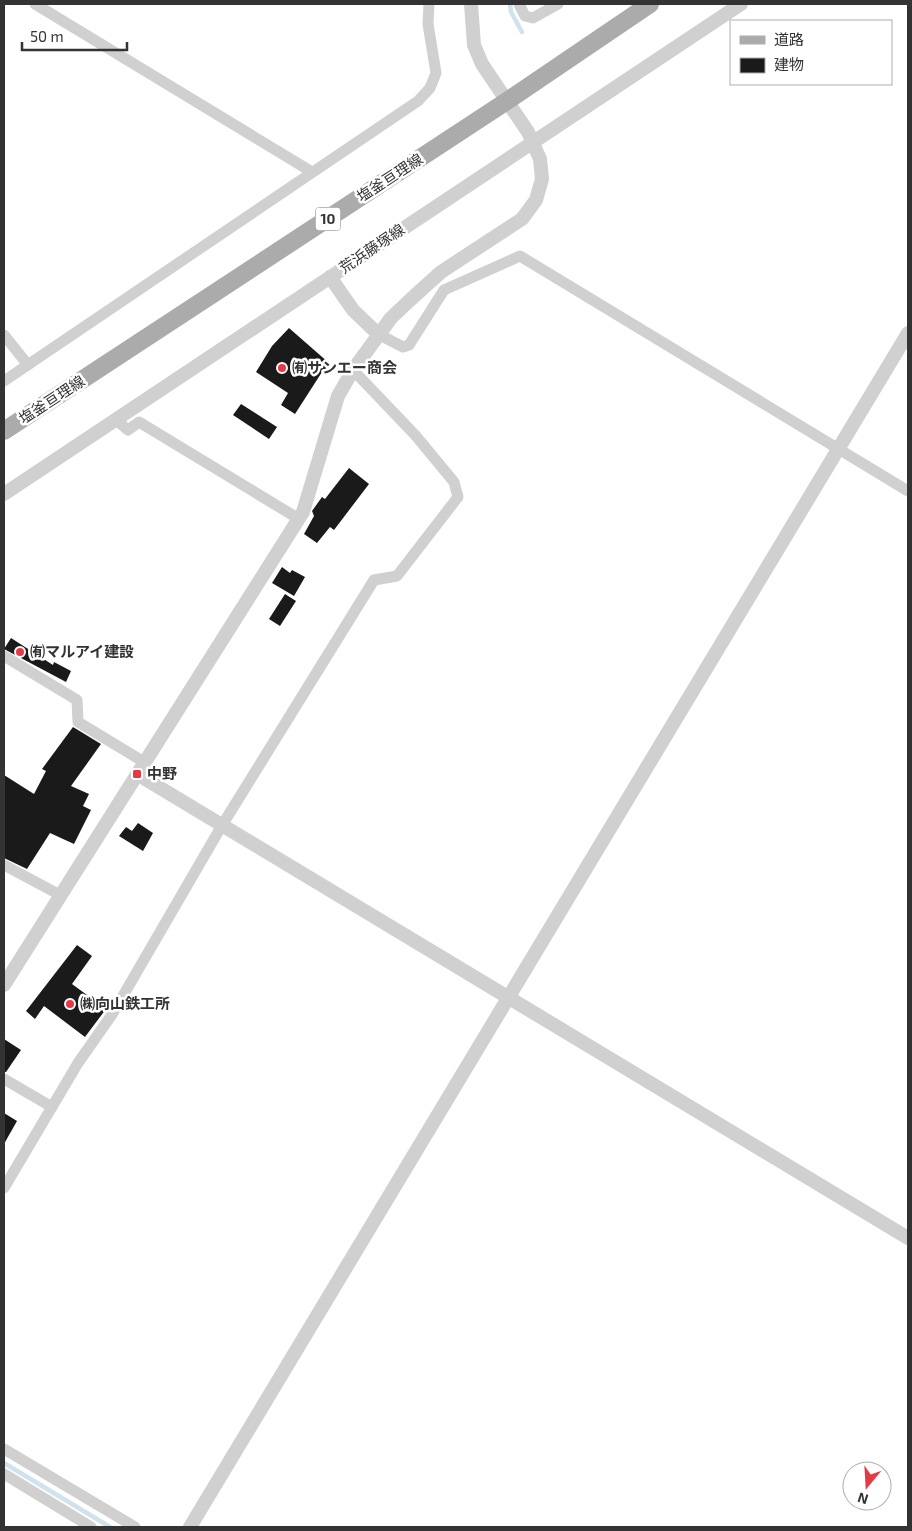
<svg xmlns="http://www.w3.org/2000/svg" width="912" height="1531" viewBox="0 0 912 1531" font-family="'Exo 2','Noto Sans JP',sans-serif">
<style>
.lines{fill:none;stroke-linecap:round;stroke-linejoin:round}
.stream{stroke:#cfe2ee;stroke-width:4.5}
.building{fill:#1a1a1a}
.minor{stroke:#d0d0d0;stroke-width:11}
.tertiary{stroke:#d0d0d0;stroke-width:14}
.primary{stroke:#ababab;stroke-width:18}
.poi-dot{fill:#e63946;stroke:#fff;stroke-width:2}
.labels{text-anchor:middle;stroke-width:5;stroke-linejoin:round;paint-order:stroke}
.shield{fill:#fff;stroke:#707070;stroke-width:1}
.shield-label{font-size:14px;font-weight:bold;fill:#333}
.street-label{font-size:15px;fill:#333;stroke:#fff}
.poi-label{font-size:15px;font-weight:bold;fill:#333;stroke:#fff;text-anchor:start}
</style>
<rect width="100%" height="100%" fill="#fff"/>
<g class="lines">
<g class="stream">
<polyline points="510,4 511,12 522,32"/>
<polyline points="4,1463 110,1527"/>
</g>
</g>
<g class="building">
<polygon points="289,328 329,363 324,374 322,372 295,414 281,405 288,393 256,372 272,346"/>
<polygon points="241,404 277,427 269,439 233,415"/>
<polygon points="349,468 369,484 334,530 330,527 317,543 304,534 314,516 312,511 322,497 325,499"/>
<polygon points="282,567 290,573 292,570 305,577 294,596 272,583"/>
<polygon points="285,594 296,601 280,626 269,619"/>
<polygon points="11,638 53,665 54,662 71,671 66,682 4,649"/>
<polygon points="73,727 101,744 71,786 89,794 83,806 91,810 74,844 50,833 27,869 4,858 4,775 34,794 46,771 42,769"/>
<polygon points="138,823 153,833 143,851 119,836 126,827 132,831"/>
<polygon points="77,945 92,956 72,984 106,1009 85,1037 44,1006 35,1019 26,1011"/>
<polygon points="4,1039 21,1050 6,1072 4,1072"/>
<polygon points="4,1113 17,1121 4,1144"/>
</g>
<g class="lines">
<g class="minor">
<polyline points="35,4 312,172"/>
<polyline points="519,4 525,16 533,18 558,4"/>
<polyline points="378,334 403,347 409,345 444,290 520,256 908,491"/>
<polyline points="4,335 28,365"/>
<polyline points="4,381 418,101 430,88 436,73 428,24 429,4"/>
<polyline points="115,419 128,430 139,422 299,519"/>
<polyline points="4,656 77,700 78,722 144,762"/>
<polyline points="4,865 60,895"/>
<polyline points="4,1079 52,1107"/>
<polyline points="4,1188 78,1063 113,1013 221,827 374,580 397,576 458,497 454,482 416,436 353,370"/>
<polyline points="4,1449 135,1527"/>
<polyline points="4,1474 91,1527"/>
</g>
<g class="tertiary">
<polyline points="330,277 353,310 378,334"/>
<polyline points="4,494 741,4"/>
<polyline points="137,774 908,1238"/>
<polyline points="4,985 303,512 338,396 353,370 391,318 410,300 441,272 522,219 536,200 542,179 540,159 528,132 482,64 474,45 471,4"/>
<polyline points="190,1527 908,333"/>
</g>
<polyline class="primary" points="4,431 507,101 650,4"/>
</g>
<g class="poi-dot">
<circle cx="282" cy="368" r="5"/>
<circle cx="20" cy="652" r="5"/>
<rect x="132" y="769" width="10" height="10" rx="2.5"/>
<circle cx="70" cy="1004" r="5"/>
</g>
<g class="labels">
<rect class="shield" x="315.5" y="207.5" width="25" height="23" rx="4"/>
<g class="shield-label">
<text x="328" y="224">10</text>
</g>
<g class="street-label">
<text transform="translate(390 178) rotate(-33)" y="5">塩釜亘理線</text>
<text transform="translate(372 249) rotate(-34)" y="5">荒浜藤塚線</text>
<text transform="translate(52 400) rotate(-33)" y="5">塩釜亘理線</text>
</g>
<g class="poi-label">
<text x="292" y="373">㈲サンエー商会</text>
<text x="30" y="657">㈲マルアイ建設</text>
<text x="147" y="779">中野</text>
<text x="80" y="1009">㈱向山鉄工所</text>
</g>
</g>
<rect width="912" height="1531" fill="none" stroke="#333333" stroke-width="10"/>
<rect x="730" y="20" width="162" height="65" fill="#ffffff" stroke="#adadad"/>
<rect x="740" y="36" width="25" height="8" fill="#ababab" stroke="#adadad"/>
<text x="774" y="45" font-size="15" fill="#333333">道路</text>
<rect x="740" y="58" width="25" height="15" fill="#1a1a1a" stroke="#adadad"/>
<text x="774" y="70" font-size="15" fill="#333333">建物</text>
<g transform="translate(867 1486) rotate(198)"><circle r="24" fill="#ffffff" stroke="#adadad"/>
<path d="M0-4L9 19L0 12L-9 19Z" fill="#e63946"/>
<text y="-8" font-size="14" font-weight="bold" text-anchor="middle" fill="#333333">N</text>
</g>
<path d="M22 42v8h105v-8" fill="none" stroke="#333333" stroke-width="2.5"/>
<text x="30" y="42" font-size="15" fill="#333333" stroke="#ffffff" stroke-width="4" paint-order="stroke">50 m</text>
</svg>
